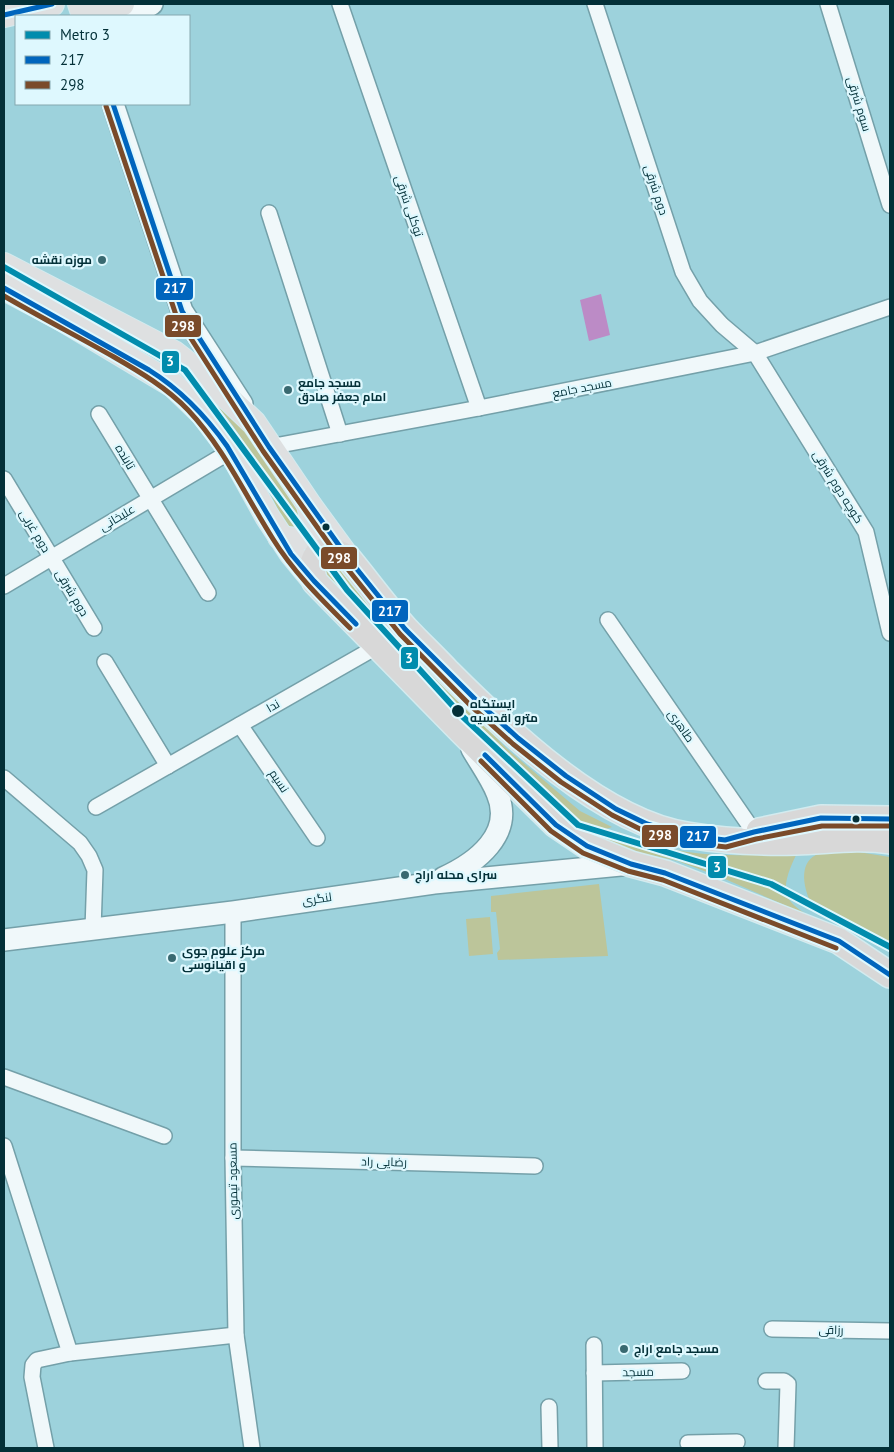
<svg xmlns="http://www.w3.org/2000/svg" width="894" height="1452" viewBox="0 0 894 1452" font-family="'PT Sans',Cairo,sans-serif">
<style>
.green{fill:#bcc59a}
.water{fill:#bc8bc6}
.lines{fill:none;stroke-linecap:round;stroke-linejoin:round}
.minor-casing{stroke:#74a0a9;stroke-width:18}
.secondary-casing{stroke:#74a0a9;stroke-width:24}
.primary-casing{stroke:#d3ebef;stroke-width:26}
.trunk-casing{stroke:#d3ebef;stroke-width:28}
.minor{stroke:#f0f8fa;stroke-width:15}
.secondary{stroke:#f0f8fa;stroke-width:21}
.primary{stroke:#dee0e1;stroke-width:24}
.trunk{stroke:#d8d8d8;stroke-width:25}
.bus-1-casing{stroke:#def8fe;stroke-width:9}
.bus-2-casing{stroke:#def8fe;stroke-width:9}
.bus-1{stroke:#0065bd;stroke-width:5}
.bus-2{stroke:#7a4b2a;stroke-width:5}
.metro-1-casing{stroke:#def8fe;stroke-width:10}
.metro-1{stroke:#018cad;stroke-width:6}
.poi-dot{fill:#396971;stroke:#def8fe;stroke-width:2}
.bus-dot{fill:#033038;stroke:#def8fe;stroke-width:2}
.labels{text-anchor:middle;stroke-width:4.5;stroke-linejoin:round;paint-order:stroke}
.street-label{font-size:12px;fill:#033038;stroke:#def8fe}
.poi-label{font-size:12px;font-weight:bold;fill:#033038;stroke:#def8fe;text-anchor:start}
.stop-label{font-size:12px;font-weight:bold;fill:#033038;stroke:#def8fe;text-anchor:start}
.line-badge{stroke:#def8fe;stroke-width:2}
.badge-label{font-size:14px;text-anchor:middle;font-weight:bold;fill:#fff}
</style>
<rect width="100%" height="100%" fill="#9dd2dc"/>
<g class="green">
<path d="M134,337L237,414L279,475L306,524L288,530C271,497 255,455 233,426C207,390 169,363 134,337Z"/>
<polygon points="321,558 338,566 380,616 506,748 580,811 612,827 586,836 577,831 552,804 463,714 363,609 325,575"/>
<path d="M619,832C653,847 690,855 728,855C751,856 774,852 797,853C791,866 779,889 791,902C795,907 802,911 807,915L725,879L678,861L646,854L631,852L594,842Z"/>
<path d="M832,852H858L890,857V952L811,903C804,889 798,864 816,855C821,853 827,853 832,852Z"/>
<polygon points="599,884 608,956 498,960 497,953 500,949 496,912 491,912 491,896"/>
<polygon points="490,917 493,954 469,956 466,919"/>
</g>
<polygon class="water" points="601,294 610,335 589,341 580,300"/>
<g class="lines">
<defs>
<g id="minor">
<polyline points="340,4 479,408"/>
<polyline points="595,4 683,272 700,301 722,325 755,353 866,532 890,633"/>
<polyline points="828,4 890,205"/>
<polyline points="269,213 340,434"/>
<polyline points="99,414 208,593"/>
<polyline points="269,447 479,408 755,353 890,307"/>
<polyline points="4,479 94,628"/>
<polyline points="4,586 231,451"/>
<polyline points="608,620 754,832"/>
<polyline points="105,662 168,766"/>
<polyline points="240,725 317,838"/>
<polyline points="4,778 80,843 89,856 95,870 93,929"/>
<polyline points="96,807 378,646"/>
<polyline points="233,912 233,1158 236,1335 252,1448"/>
<polyline points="4,1077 164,1136"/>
<polyline points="4,1146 70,1353 236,1335"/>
<polyline points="233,1158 535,1166"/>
<polyline points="772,1329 890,1331"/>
<polyline points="594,1345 595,1448"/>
<polyline points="594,1373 682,1371"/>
<polyline points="766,1381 784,1381 788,1384 786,1448"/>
<polyline points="549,1407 550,1448"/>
<polyline points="688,1443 737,1442"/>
<polyline points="46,1448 32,1377 33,1365 37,1360 70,1353"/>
</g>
<g id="secondary">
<polyline points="132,16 152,4"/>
<polyline points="113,104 182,311 242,404"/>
<path d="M443,878C476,863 515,834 497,793C491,778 480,763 472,749"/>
<polyline points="4,940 233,912 434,883 631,864"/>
</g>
<g id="primary">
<polyline points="80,4 83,13 122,4"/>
<polyline points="4,15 52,4"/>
<polyline points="4,265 174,353 209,380 254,423 310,506 348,558"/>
<polyline points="4,288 61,318 173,385 203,414 231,451 267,516 292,554 315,582"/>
<path d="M280,537C293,541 299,541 310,532L312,518L309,505"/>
</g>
<g id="trunk">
<polyline points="759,831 821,818 890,819"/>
<path d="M890,841C859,836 828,841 796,842C760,843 723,841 687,835C602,822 507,731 448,672C434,657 419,643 405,628C385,606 367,581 348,558C338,552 330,548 318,553C311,563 311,571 315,582L461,731L556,825L587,846L631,864L665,873L839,941L890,975"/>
</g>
</defs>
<use href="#minor" class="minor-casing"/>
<use href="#secondary" class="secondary-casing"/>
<use href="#primary" class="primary-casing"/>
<use href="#trunk" class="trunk-casing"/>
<use href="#minor" class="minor"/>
<use href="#secondary" class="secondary"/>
<use href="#primary" class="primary"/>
<use href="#trunk" class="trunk"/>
<defs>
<g id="bus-1">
<polyline points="4,15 52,4"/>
<polyline points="113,104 182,311 269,447 348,558 405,629 477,701 518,738 566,776 616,809 647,824 685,835 725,840 754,832 821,818 890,819"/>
<path d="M4,288L149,370C181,390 205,415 227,446L291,554L314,581L356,624"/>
<polyline points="485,755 556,825 587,846 631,864 665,873 839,941 890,975"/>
</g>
<g id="bus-2">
<polyline points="106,106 176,315 263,451 342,562 400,634 472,707 513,744 561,782 612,815 644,831 683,842 726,847 756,839 822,826 890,826"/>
<path d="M4,296C40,317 77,336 114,357C140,372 167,388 188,410C224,448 245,495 273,539C294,573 322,600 350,628"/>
<polyline points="481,761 551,831 583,853 628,871 663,880 836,948"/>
</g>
</defs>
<use href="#bus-1" class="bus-1-casing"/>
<use href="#bus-2" class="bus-2-casing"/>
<use href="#bus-1" class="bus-1"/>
<use href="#bus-2" class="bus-2"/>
<defs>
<polyline id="metro-1" points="4,267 185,370 347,590 462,716 578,825 771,884 890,947"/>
</defs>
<use href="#metro-1" class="metro-1-casing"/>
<use href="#metro-1" class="metro-1"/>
</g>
<g class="poi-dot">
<circle cx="102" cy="260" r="5"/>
<circle cx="288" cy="390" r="5"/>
<circle cx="405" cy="875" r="5"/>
<circle cx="172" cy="958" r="5"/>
<circle cx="624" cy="1349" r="5"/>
</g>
<g class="bus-dot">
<circle cx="326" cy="527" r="4.5"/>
<circle cx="458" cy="711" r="7"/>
<circle cx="856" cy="819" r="4.5"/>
</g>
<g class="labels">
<g class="street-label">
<text transform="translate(859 104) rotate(73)" y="4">سوم شرقی</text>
<text transform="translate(656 190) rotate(72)" y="4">دوم شرقی</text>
<text transform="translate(409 206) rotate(71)" y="4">توکلی شرقی</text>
<text transform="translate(582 388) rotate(-11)" y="4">مسجد جامع</text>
<text transform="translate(125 457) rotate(59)" y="4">تابنده</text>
<text transform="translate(838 487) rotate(58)" y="4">کوچه دوم شرقی</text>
<text transform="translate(117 518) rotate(-31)" y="4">علیخانی</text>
<text transform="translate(35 531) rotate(59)" y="4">دوم غربی</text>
<text transform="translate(72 593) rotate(59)" y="4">دوم شرقی</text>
<text transform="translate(273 706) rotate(-30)" y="4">ندا</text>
<text transform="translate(681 726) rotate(55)" y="4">طاهری</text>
<text transform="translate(279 781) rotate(56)" y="4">نسیم</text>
<text transform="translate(317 899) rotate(-8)" y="4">لنگری</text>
<text transform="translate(384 1162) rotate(1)" y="4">رضایی راد</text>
<text transform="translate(233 1181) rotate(-91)" y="4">مسعود تیموری</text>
<text transform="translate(831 1330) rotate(1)" y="4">رزاقی</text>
<text transform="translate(638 1372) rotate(-1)" y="4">مسجد</text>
</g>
<g class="poi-label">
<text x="92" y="264" text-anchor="end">موزه نقشه</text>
<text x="298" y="387">مسجد جامع<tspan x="298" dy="14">امام جعفر صادق</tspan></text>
<text x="415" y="879">سرای محله اراج</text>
<text x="182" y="955">مرکز علوم جوی<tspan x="182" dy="14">و اقیانوسی</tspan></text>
<text x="634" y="1353">مسجد جامع اراج</text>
</g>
<g class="stop-label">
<text x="470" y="708">ایستگاه<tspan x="470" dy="14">مترو اقدسیه</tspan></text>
</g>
</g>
<g class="line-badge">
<rect x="155" y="277" width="39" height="24" rx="5" fill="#0065bd"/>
<rect x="164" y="314" width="38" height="24" rx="5" fill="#7a4b2a"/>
<rect x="161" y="350" width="19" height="24" rx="5" fill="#018cad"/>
<rect x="320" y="546" width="38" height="24" rx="5" fill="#7a4b2a"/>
<rect x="371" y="599" width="38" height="24" rx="5" fill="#0065bd"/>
<rect x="400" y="646" width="19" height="24" rx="5" fill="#018cad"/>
<rect x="641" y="824" width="38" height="24" rx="5" fill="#7a4b2a"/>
<rect x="679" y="825" width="38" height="24" rx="5" fill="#0065bd"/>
<rect x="707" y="855" width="20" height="24" rx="5" fill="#018cad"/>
</g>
<g class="badge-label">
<text x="175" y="293">217</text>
<text x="183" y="331">298</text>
<text x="170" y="366">3</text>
<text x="339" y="563">298</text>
<text x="390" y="616">217</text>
<text x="409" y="663">3</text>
<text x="660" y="840">298</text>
<text x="698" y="841">217</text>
<text x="717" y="872">3</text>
</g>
<rect width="894" height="1452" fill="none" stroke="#033038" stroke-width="10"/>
<rect x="15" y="15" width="175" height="90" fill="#def8fe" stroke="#86a8af"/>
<rect x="25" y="31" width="25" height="8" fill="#018cad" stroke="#86a8af"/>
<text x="60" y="40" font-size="15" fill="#033038">Metro 3</text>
<rect x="25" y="56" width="25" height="8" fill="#0065bd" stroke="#86a8af"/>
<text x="60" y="65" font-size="15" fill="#033038">217</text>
<rect x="25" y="81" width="25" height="8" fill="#7a4b2a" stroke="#86a8af"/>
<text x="60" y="90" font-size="15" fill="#033038">298</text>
</svg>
